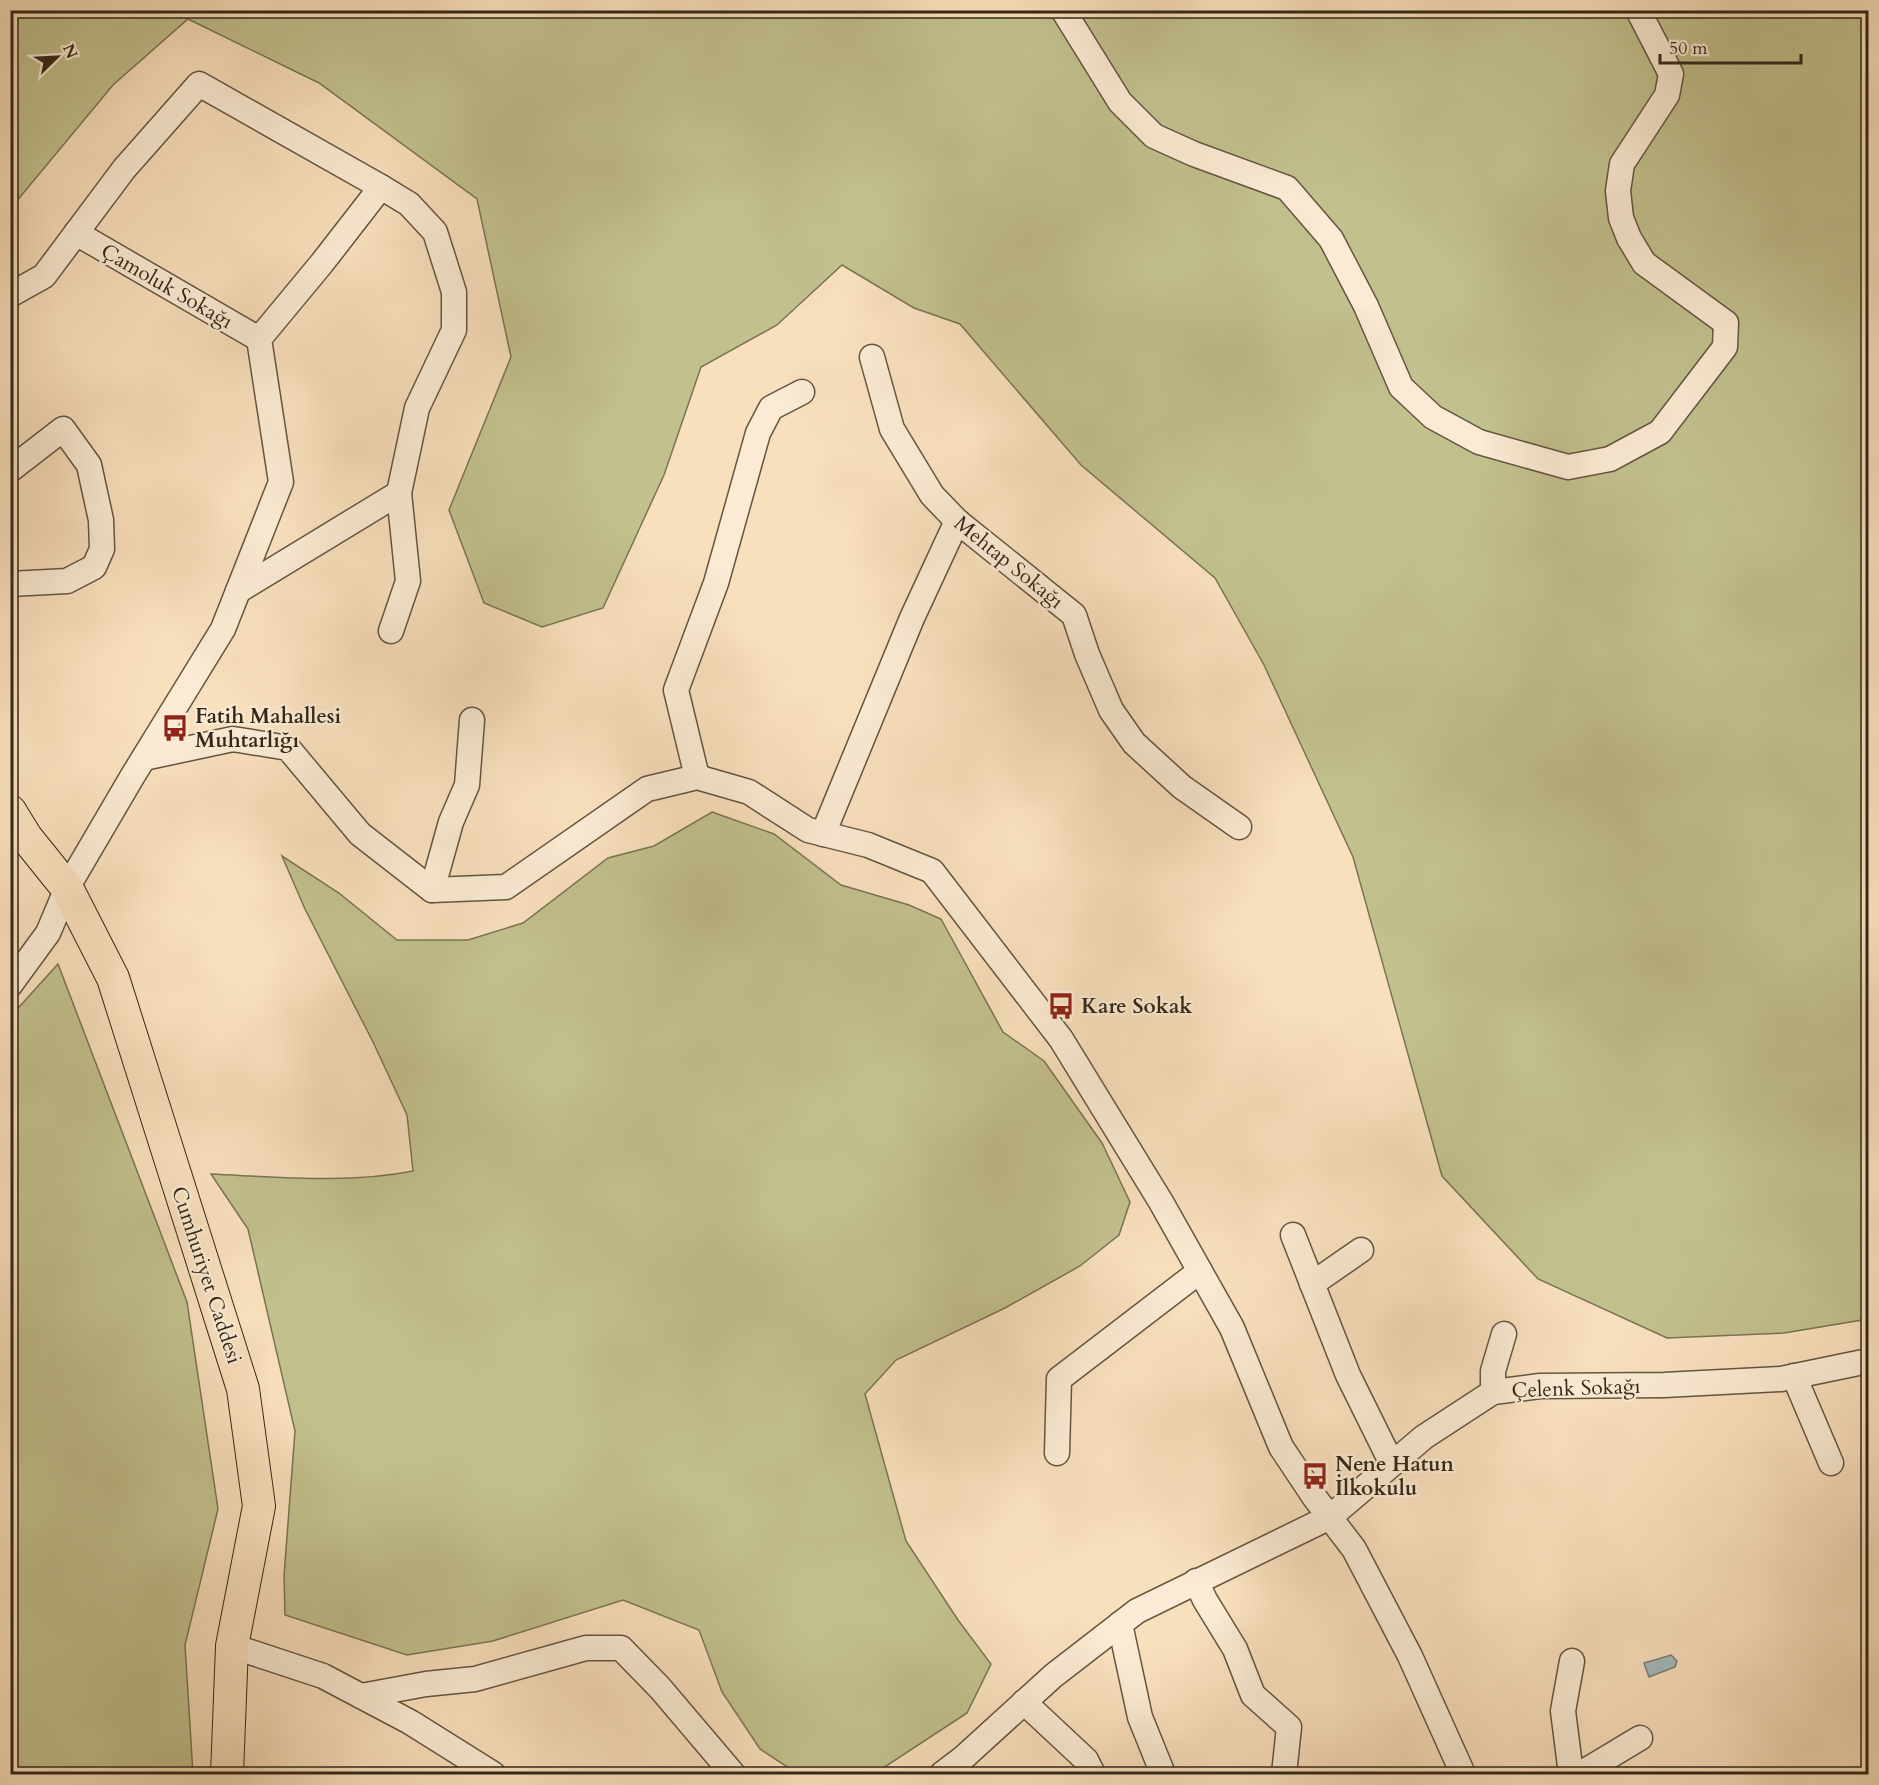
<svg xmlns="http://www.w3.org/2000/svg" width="1879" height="1785" viewBox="0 0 1879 1785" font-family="Cardo,serif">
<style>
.green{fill:#c2c18e;stroke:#7a7453;stroke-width:1.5}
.water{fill:#a2babb;stroke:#767f7a;stroke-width:1.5}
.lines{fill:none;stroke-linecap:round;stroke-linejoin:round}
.minor-casing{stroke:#645541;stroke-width:27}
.major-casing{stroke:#332718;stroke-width:34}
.minor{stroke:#fbebd4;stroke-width:24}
.major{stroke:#f9e0bd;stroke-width:32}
.labels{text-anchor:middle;stroke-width:4.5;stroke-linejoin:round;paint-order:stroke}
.street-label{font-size:21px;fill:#332718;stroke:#fbebd4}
.poi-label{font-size:21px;font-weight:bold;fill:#332718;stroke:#fbebd4;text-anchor:start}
</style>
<rect width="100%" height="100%" fill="#f9e0bd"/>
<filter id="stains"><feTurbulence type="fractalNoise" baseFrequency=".00333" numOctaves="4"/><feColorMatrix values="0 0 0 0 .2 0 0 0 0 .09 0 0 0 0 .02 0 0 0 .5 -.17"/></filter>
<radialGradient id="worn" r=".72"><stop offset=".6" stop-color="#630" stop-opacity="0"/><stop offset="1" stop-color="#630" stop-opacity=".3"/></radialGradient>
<g class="green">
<polygon points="11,11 1868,11 1868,1319 1784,1333 1667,1338 1538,1279 1442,1176 1353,857 1264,665 1215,578 1081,465 960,324 914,308 842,265 777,325 701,367 664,475 603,608 542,627 484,603 449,510 511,357 477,199 319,83 188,19 113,85 11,208"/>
<path d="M712,812L774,834L841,885L909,905L941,919L1003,1032L1044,1061L1102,1143L1130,1202L1119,1235L1080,1266L1005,1308L896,1360L865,1394L906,1541L958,1620L991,1664L967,1713L874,1774H798L760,1749L722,1692L699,1630L623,1600L493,1641L407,1655L285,1615L284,1576L295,1431L248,1229L211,1174C277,1177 348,1184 413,1171L407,1115L373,1042L305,909L282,856L339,893L397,940H468L523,923L608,858L654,846Z"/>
<polygon points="58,964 187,1302 218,1509 185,1645 193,1774 11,1774 11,1016"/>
</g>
<polygon class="water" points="1671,1655 1677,1661 1675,1667 1649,1677 1644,1663"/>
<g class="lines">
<defs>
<g id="minor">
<polyline points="1063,10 1120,102 1154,136 1194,154 1287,188 1331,239 1366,306 1401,387 1433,417 1479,442 1568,467 1610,459 1660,432 1725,347 1726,323 1644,263 1629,238 1621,218 1618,191 1622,164 1667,95 1671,74 1638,10"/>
<polyline points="381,187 409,204 435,232 454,292 454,330 417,408 399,493 408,581 391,631"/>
<polyline points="76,233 259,339"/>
<polyline points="10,295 44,276 124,169 199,84 381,187 322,263 259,339 281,482 223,629 132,777 67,888 48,933 10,985"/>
<polyline points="872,357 892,429 932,495 957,521 1074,615 1087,654 1111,710 1134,743 1182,787 1239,827"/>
<polyline points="10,470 63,429 89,465 101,520 102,549 94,567 67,581 10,584"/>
<polyline points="238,591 399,493"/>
<polyline points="144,758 233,739 288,748 360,834 432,890 506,887 647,789 697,777 749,792 808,830 868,845 932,871 1061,1039 1161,1202 1232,1328 1281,1447 1315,1498 1354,1549 1410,1656 1463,1774"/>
<polyline points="697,777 676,690 716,583 758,433 771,408 802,392"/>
<polyline points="823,834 912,618 957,521"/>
<polyline points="432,890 451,822 467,785 472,720"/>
<polyline points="1293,1235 1348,1375 1392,1464"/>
<polyline points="1312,1284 1361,1250"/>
<polyline points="1794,1376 1831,1463"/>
<polyline points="1493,1392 1493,1371 1504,1334"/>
<polyline points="1057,1453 1059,1379 1200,1271"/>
<polyline points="1196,1581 1205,1600 1235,1649 1253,1695 1289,1727 1284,1774"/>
<polyline points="1120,1624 1140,1717 1163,1774"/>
<polyline points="232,1646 323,1676 410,1722 493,1774"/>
<polyline points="361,1696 426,1684 475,1679 586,1648 621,1648 660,1688 733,1774"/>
<polyline points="1024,1702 1086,1760 1093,1774"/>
<polyline points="942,1774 963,1758 1053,1676 1137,1611 1330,1517 1424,1437 1493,1392 1540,1386 1664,1385 1781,1379 1868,1361"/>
<polyline points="1571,1774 1563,1711 1572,1661"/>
<polyline points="1580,1774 1640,1738"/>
</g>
<polyline id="major" points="10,811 26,837 67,888 113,978 243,1389 259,1506 232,1646 227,1774"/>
</defs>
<use href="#minor" class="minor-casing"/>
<use href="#major" class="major-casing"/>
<use href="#minor" class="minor"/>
<use href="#major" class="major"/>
</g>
<defs>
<symbol id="bus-bare" viewBox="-9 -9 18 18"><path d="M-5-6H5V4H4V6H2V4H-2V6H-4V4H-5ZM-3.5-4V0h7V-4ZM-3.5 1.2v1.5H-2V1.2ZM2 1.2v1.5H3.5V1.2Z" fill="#8f2418" stroke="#fbebd4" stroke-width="2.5" paint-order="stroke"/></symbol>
</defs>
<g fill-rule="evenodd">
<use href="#bus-bare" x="156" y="709" width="38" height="38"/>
<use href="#bus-bare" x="1042" y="987" width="38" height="38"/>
<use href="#bus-bare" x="1296" y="1457" width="38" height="38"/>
</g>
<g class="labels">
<g class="street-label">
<text transform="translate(167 286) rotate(30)" y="7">Çamoluk Sokağı</text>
<text transform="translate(1009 562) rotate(39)" y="7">Mehtap Sokağı</text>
<text transform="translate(207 1275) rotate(72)" y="7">Cumhuriyet Caddesi</text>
<text transform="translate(1576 1388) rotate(-2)" y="7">Çelenk Sokağı</text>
</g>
<g class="poi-label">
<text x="195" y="723">Fatih Mahallesi<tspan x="195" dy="24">Muhtarlığı</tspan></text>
<text x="1081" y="1013">Kare Sokak</text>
<text x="1335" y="1471">Nene Hatun<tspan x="1335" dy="24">İlkokulu</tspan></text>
</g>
</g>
<rect width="1879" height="1785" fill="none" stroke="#f9e0bd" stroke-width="36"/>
<rect x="12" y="12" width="1855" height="1761" fill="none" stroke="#332718" stroke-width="3"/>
<rect x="18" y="18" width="1843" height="1749" fill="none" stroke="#332718" stroke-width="1.5"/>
<g transform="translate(57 57) rotate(66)" stroke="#fbebd4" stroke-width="4.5" paint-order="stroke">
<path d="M0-4.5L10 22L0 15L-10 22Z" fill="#332718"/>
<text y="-9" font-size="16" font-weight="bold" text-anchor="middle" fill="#332718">N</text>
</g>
<path d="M1660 54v9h141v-9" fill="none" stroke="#332718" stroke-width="3"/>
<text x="1669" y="54" font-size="18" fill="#332718" stroke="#fbebd4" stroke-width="4.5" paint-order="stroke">50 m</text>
<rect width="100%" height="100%" filter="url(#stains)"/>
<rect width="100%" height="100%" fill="url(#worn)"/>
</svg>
